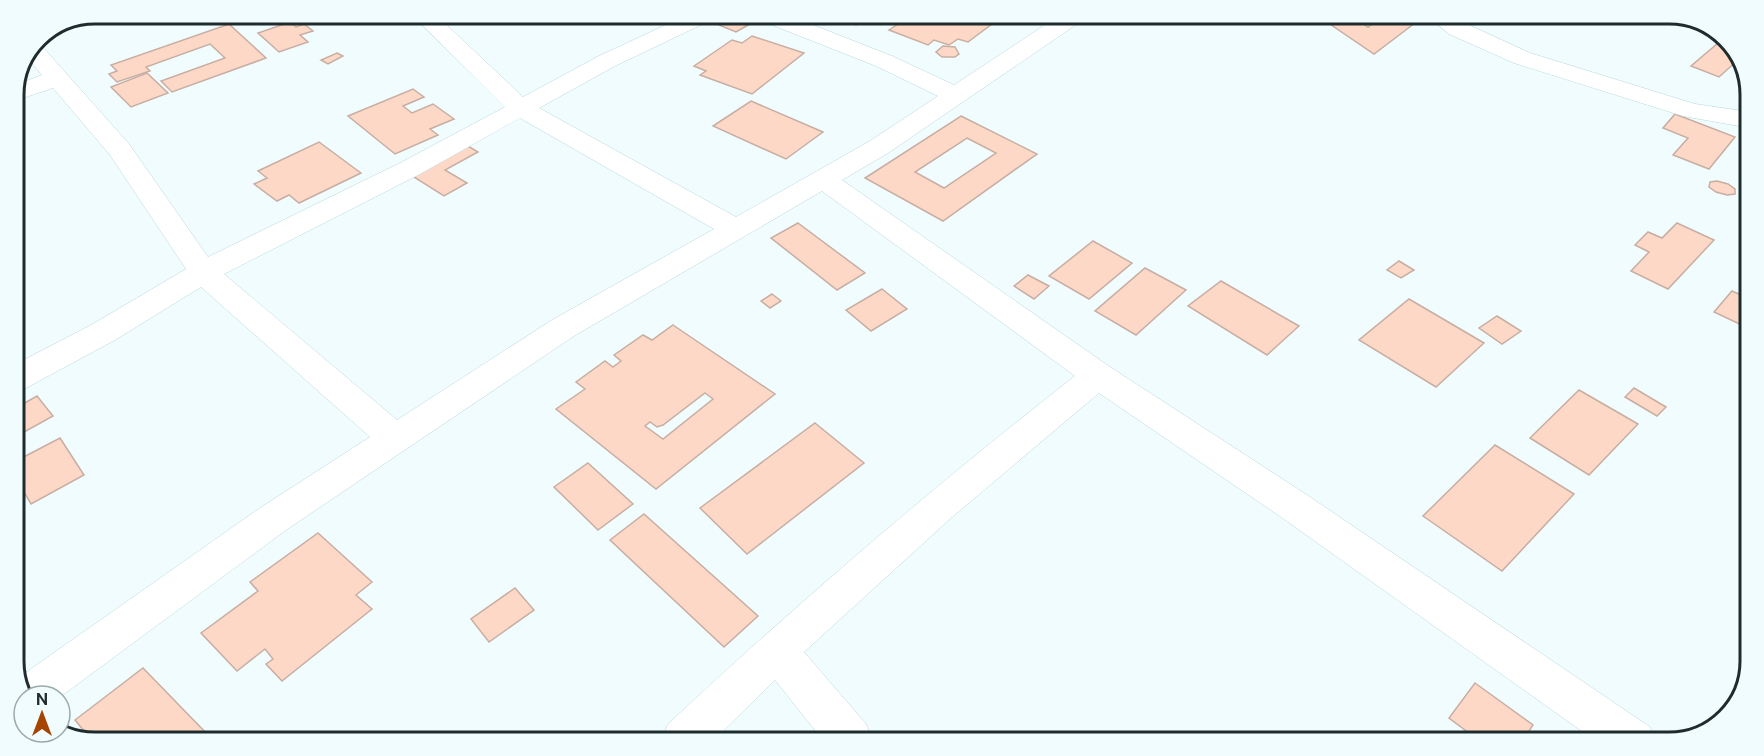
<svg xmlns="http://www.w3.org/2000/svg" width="1764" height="756" viewBox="0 0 1764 756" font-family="'Public Sans',sans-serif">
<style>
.building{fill:#fdd8c7;stroke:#c8aea2;stroke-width:1.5;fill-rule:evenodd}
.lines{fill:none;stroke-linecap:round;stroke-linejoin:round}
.street-casing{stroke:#b9d9dc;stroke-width:1}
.street{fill:#fff;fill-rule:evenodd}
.rim{fill:none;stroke:#1f2c2d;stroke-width:3}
</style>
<rect width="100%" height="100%" fill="#f0fcfe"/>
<g class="building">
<polygon points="522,15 547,15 529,22"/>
<polygon points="726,16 730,16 750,24 736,32 714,23"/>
<polygon points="845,16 868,16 869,17 856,25 841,18"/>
<polygon points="904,17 984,17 996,21 968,42 958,39 949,45 934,40 928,45 889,30 907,18"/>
<polygon points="1321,18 1354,18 1368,27 1381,18 1404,18 1415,23 1374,54"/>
<polygon points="290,22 296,27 304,24 313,31 300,35 308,42 279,52 258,33"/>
<polygon points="229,24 266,58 172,92 161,81 225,58 210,44 146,67 150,71 117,82 109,74 117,71 111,65"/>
<polygon points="752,36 804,53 752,94 700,75 706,71 694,66 732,40 742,43"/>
<polygon points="1724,38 1734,46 1739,59 1719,77 1691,66"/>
<polygon points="943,46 955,47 959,54 955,57 942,57 936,52"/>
<polygon points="337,53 343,56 328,64 321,60"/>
<polygon points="147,73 168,93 131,107 111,87"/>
<polygon points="413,89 424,97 403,106 412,113 433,104 454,119 430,129 438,135 395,154 348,116"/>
<polygon points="751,101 823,132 786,159 713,126"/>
<polygon points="1675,114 1735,137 1709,169 1673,155 1688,138 1663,128"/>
<path d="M961,116L1037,154L943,221L865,178ZM967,138L996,153L944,188L915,172Z"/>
<polygon points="319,142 361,173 299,203 289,195 277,201 254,184 267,178 258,171"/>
<polygon points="461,142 478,152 445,170 467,183 444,196 406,172"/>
<polygon points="1717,181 1728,184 1735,189 1735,194 1727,195 1716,192 1709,187 1710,182"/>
<polygon points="798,223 865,273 837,290 771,238"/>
<polygon points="1677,223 1714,240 1668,289 1631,271 1649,252 1635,245 1648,232 1662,238"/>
<polygon points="1093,241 1132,263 1089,299 1049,276"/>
<polygon points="1399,261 1414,270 1401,278 1387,270"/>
<polygon points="1145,268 1186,290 1136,335 1095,311"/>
<polygon points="1028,275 1049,286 1034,299 1014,286"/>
<polygon points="1221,281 1299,326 1267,355 1188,306"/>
<polygon points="882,289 907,309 871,331 846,310"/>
<polygon points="1732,291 1748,298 1748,328 1714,312"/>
<polygon points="772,294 781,301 770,308 761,301"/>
<polygon points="1409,299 1484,343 1436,387 1359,340"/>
<polygon points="1497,316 1521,331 1502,344 1479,328"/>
<path d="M673,325L775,394L656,489L556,409L585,389L576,382L605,361L613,367L621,361L614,355L643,335L652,340ZM705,393L713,399L663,439L645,426L650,422L657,427L663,425Z"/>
<polygon points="1634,388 1666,407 1657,416 1625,397"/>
<polygon points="1579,390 1638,424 1589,475 1530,438"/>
<polygon points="37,396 53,416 17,436 14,431 14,409"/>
<polygon points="815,423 864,463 747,554 700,508"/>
<polygon points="60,438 84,475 31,504 14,475 14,462"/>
<polygon points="1495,445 1574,494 1502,571 1423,516"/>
<polygon points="588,463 633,504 598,530 554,487"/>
<polygon points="644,514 758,616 724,647 610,540"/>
<polygon points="318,533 372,582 356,595 372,609 282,681 266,664 273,659 265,649 237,671 201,633 258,591 250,582"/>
<polygon points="515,588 534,610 489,642 471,619"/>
<polygon points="143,668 210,737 89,737 75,720"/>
<polygon points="1475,683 1533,725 1522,742 1481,742 1449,718"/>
</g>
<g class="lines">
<defs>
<g id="street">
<path d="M412,15H436L523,97L599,56L685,16H712L709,21L615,66L539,108L736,217L870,141L938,96L876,66L762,21L759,16H790L892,56L954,85L1057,17H1083L1080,22L888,153L842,180L1110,367L1307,495L1650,727L1656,742H1597L1281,517L1099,393L951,518L804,652L866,724L872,739H822L775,680L715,739H662L668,724C799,602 934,486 1075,376L822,191L574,336L286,530L60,697L25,696L18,678L260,508L370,437L201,287L115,340L26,388L14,391V365L93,324L186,269L110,155L53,88L14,101L16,85L42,75L28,59L35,43L40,44L129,144L208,257L402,162L505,107ZM520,118L714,229L552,320L397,420L224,274L420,174Z"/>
<polygon points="1431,19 1456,19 1530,53 1695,104 1750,112 1750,128 1683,116 1514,63 1449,34"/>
</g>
</defs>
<use href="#street" class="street-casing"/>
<use href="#street" class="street"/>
</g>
<path d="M0 0H1764V756H0ZM95 24H1669A71 71 0 0 1 1740 95V661A71 71 0 0 1 1669 732H95A71 71 0 0 1 24 661V95A71 71 0 0 1 95 24Z" fill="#f0fcfe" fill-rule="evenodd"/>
<path class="rim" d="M95 24H1669A71 71 0 0 1 1740 95V661A71 71 0 0 1 1669 732H95A71 71 0 0 1 24 661V95A71 71 0 0 1 95 24Z"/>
<g transform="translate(42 714)"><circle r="28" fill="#f0fcfe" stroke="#9ca9aa" stroke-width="1.5"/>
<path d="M0-4.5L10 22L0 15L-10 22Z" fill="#a64401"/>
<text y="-9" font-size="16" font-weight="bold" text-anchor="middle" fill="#1f2c2d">N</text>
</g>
</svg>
